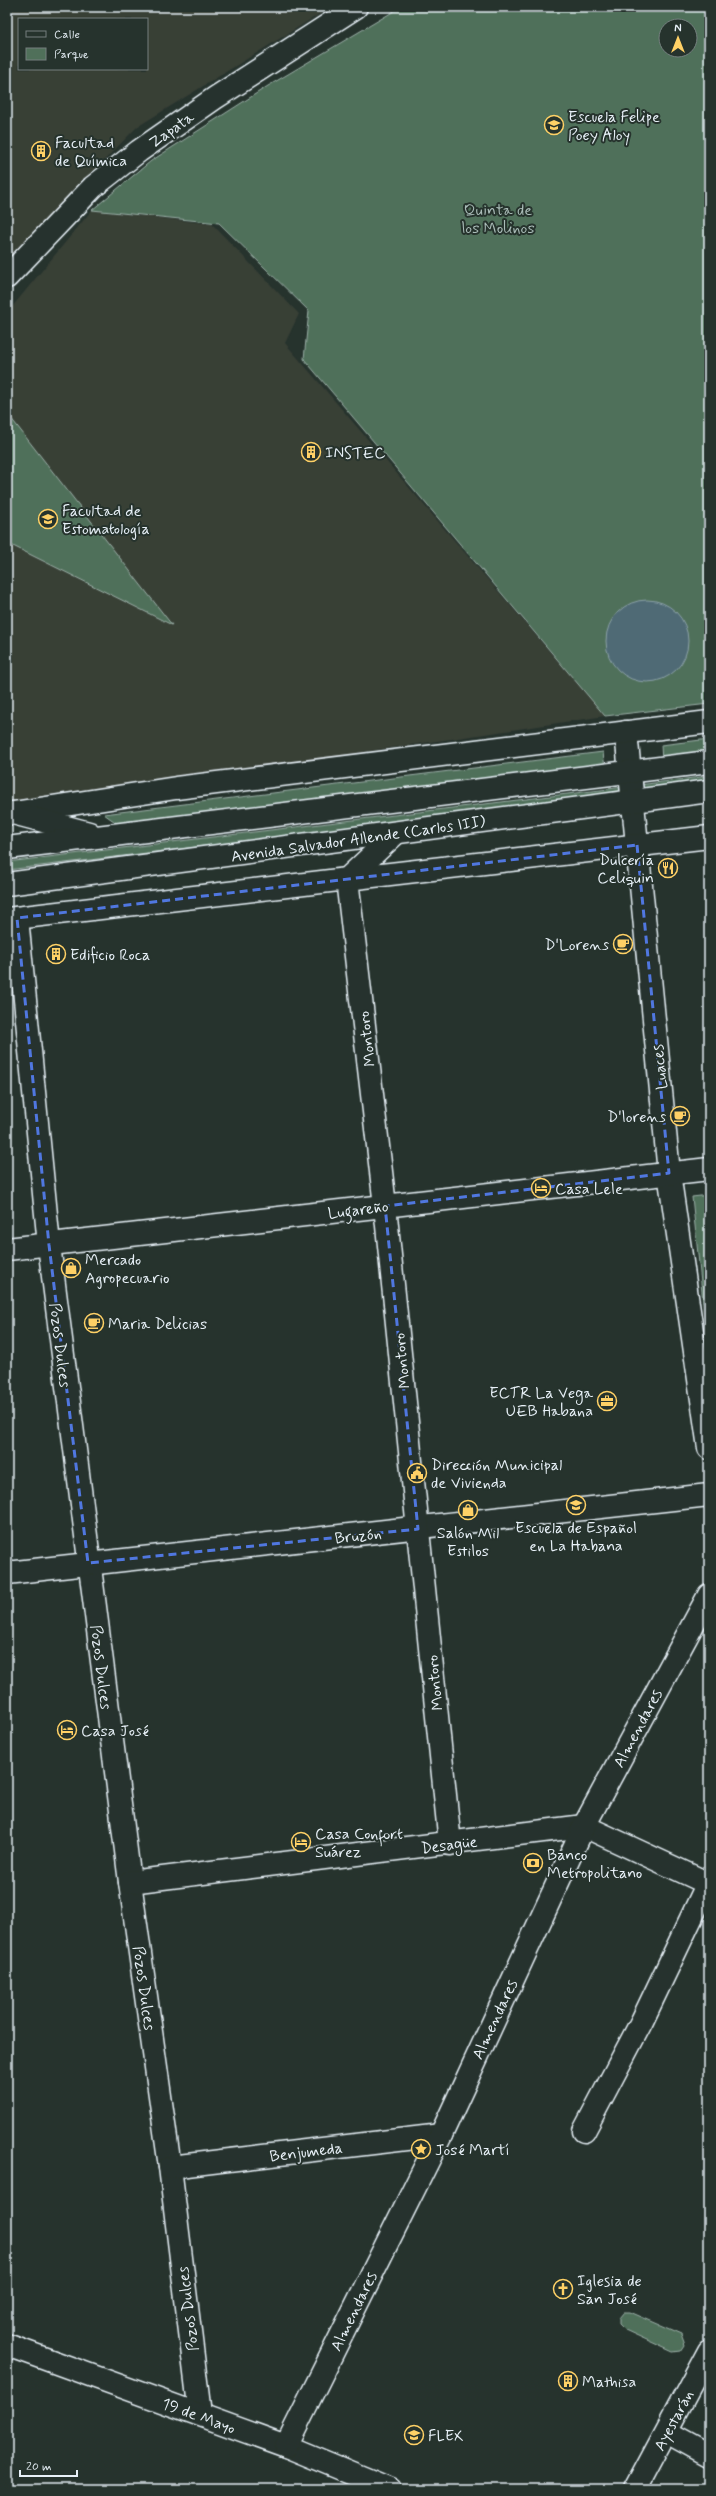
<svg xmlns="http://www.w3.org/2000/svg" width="716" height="2496" viewBox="0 0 716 2496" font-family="Mynerve,sans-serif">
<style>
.built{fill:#383f36;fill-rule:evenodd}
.green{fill:#50705a;stroke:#9cb0a9;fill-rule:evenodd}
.water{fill:#4f6b75;stroke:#8ca1a9}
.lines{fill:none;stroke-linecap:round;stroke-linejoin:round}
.minor-casing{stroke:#e8f1f8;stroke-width:25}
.major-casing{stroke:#e8f1f8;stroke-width:25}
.minor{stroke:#26332d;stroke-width:22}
.major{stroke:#26332d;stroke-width:22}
.marked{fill:none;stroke:#5077e0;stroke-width:3;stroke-dasharray:8 5;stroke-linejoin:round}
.labels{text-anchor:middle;stroke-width:4;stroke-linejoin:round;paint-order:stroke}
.poi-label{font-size:16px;fill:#e8f1f8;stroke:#26332d;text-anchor:start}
.street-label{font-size:16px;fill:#e8f1f8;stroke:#26332d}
.park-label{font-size:16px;fill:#abbdb9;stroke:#26332d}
</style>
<rect width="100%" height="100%" fill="#26332d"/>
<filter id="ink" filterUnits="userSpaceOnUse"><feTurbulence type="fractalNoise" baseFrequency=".025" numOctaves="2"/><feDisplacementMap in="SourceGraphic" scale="8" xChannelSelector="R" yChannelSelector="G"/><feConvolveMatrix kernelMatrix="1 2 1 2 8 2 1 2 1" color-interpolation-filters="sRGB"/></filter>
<g filter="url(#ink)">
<g class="built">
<path d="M7,7H331L137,127L7,259ZM19,19H147V69H19Z"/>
<polygon points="92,210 212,224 299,314 285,343 605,716 196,777 7,802 7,313"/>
</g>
<g class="green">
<path d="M401,7H709V704L605,716L304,359L309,311L219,223L92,210L151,161L268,86ZM666,26H690V50H666Z"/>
<polygon points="7,413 172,625 7,543"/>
<polygon points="709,739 709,756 662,762 661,745"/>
<polygon points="603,752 605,769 125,829 104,814"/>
<polygon points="709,776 709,784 640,793 639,785"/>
<polygon points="625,787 625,795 7,870 7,862"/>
<polygon points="709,1195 709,1359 692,1197"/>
<polygon points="624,2312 630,2312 681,2334 685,2345 681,2351 673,2352 625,2330 619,2324 619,2318"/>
</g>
<circle class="water" cx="647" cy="641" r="41"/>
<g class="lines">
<defs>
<g id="minor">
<polyline points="626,732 669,1173 709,1448"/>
<polyline points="13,813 176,788 709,722"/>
<polyline points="17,918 49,1245 130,1882 170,2167 200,2414"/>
<polyline points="7,1249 709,1169"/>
<polyline points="7,1573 709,1495"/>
<polyline points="450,1844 385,1206 347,879 709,837"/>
<polyline points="130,1882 584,1826 709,1884"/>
<polyline points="584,2131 642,2021 708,1883"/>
<polyline points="170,2167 441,2135"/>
<polyline points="7,2345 286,2446 390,2489"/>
<polyline points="667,2432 709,2455"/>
<polyline points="286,2446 441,2135 584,1826 709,1595"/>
</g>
<g id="major">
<polyline points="7,277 93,187 139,151 215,98 356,7"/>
<polyline points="7,814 13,813 89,833"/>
<polyline points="7,848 709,762"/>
<polyline points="7,884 709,791"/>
<polyline points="7,919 347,879 395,834"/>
<polyline points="635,2489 709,2351"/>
</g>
</defs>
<use href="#minor" class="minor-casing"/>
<use href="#major" class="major-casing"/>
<use href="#minor" class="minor"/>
<use href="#major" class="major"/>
</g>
</g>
<path class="marked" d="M637,845L669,1173L385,1206L418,1529L88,1563L49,1245L17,918Z"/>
<defs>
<symbol id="school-ring" viewBox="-11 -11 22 22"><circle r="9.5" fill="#26332d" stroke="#ffd166" stroke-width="1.5"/><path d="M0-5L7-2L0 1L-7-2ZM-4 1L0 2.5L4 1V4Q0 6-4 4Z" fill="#ffd166"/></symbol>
<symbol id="building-ring" viewBox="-11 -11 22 22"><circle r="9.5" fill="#26332d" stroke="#ffd166" stroke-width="1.5"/><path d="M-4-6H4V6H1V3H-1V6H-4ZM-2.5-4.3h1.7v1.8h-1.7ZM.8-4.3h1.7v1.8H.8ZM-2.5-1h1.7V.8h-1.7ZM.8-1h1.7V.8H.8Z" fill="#ffd166"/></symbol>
<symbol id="university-ring" viewBox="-11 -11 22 22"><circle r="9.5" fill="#26332d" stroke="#ffd166" stroke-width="1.5"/><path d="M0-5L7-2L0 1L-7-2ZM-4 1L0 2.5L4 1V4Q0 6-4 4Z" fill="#ffd166"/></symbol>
<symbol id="restaurant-ring" viewBox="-11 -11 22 22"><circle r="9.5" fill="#26332d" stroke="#ffd166" stroke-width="1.5"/><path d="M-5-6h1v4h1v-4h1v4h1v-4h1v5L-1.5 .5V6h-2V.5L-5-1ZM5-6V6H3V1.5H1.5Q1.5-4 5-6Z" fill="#ffd166"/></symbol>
<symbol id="cafe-ring" viewBox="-11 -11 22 22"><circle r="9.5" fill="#26332d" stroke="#ffd166" stroke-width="1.5"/><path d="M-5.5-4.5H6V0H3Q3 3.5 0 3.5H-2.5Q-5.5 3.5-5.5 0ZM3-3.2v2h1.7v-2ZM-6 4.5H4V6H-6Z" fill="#ffd166"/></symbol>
<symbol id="hotel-ring" viewBox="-11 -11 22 22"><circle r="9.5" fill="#26332d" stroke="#ffd166" stroke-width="1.5"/><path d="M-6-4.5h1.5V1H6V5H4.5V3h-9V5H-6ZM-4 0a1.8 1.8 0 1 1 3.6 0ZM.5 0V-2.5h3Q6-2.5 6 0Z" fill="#ffd166"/></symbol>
<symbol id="shop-ring" viewBox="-11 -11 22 22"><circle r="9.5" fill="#26332d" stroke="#ffd166" stroke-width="1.5"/><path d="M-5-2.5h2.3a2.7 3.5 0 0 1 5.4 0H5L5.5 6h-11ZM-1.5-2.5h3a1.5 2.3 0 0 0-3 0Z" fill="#ffd166"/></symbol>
<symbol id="office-ring" viewBox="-11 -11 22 22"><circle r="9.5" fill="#26332d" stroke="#ffd166" stroke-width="1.5"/><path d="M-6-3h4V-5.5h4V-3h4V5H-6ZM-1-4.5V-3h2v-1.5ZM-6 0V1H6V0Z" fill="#ffd166"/></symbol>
<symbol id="civic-ring" viewBox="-11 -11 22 22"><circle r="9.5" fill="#26332d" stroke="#ffd166" stroke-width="1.5"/><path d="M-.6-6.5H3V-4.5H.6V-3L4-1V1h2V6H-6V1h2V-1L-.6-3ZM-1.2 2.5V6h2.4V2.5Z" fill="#ffd166"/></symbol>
<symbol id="bank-ring" viewBox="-11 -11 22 22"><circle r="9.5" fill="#26332d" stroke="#ffd166" stroke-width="1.5"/><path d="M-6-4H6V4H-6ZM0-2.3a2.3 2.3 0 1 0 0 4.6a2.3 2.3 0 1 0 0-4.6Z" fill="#ffd166"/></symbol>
<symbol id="sight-ring" viewBox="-11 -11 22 22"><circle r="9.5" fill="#26332d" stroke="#ffd166" stroke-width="1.5"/><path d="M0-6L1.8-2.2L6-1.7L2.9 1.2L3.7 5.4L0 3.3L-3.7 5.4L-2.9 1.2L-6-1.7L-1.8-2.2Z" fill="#ffd166"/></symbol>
<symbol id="church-ring" viewBox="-11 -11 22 22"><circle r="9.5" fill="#26332d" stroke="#ffd166" stroke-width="1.5"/><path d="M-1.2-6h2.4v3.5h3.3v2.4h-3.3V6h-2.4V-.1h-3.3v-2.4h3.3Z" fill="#ffd166"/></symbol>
</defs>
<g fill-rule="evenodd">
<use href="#school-ring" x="543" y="114" width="22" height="22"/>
<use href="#building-ring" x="30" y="140" width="22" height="22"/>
<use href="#building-ring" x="300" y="441" width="22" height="22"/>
<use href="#university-ring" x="37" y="508" width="22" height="22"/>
<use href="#restaurant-ring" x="657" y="857" width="22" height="22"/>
<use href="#cafe-ring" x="612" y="933" width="22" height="22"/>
<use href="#building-ring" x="45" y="943" width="22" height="22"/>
<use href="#cafe-ring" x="669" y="1105" width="22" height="22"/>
<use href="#hotel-ring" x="530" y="1177" width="22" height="22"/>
<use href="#shop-ring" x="60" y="1257" width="22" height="22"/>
<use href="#cafe-ring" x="83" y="1312" width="22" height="22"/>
<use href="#office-ring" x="596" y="1390" width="22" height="22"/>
<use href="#civic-ring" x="406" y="1462" width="22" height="22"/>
<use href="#school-ring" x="565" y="1494" width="22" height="22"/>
<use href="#shop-ring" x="457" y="1499" width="22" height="22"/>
<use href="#hotel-ring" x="56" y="1719" width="22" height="22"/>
<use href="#hotel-ring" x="290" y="1831" width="22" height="22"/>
<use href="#bank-ring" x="522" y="1852" width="22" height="22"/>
<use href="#sight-ring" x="410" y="2138" width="22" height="22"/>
<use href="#church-ring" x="552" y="2278" width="22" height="22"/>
<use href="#building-ring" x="557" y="2370" width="22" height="22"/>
<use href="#school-ring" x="403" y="2424" width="22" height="22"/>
</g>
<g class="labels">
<g class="poi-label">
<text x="568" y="122">Escuela Felipe<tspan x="568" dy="18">Poey Aloy</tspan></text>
<text x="55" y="148">Facultad<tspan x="55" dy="18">de Química</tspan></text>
<text x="325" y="458">INSTEC</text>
<text x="62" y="516">Facultad de<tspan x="62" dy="18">Estomatología</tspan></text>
<text x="654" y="865" text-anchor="end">Dulcería<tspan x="654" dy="18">Celiquin</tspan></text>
<text x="609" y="950" text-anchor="end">D'Lorens</text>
<text x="70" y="960">Edificio Roca</text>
<text x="666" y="1122" text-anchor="end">D'lorens</text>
<text x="555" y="1194">Casa Lele</text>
<text x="85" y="1265">Mercado<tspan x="85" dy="18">Agropecuario</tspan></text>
<text x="108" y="1329">Maria Delicias</text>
<text x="593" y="1398" text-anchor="end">ECTR La Vega<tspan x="593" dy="18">UEB Habana</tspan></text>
<text x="431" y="1470">Dirección Municipal<tspan x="431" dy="18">de Vivienda</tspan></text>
<text x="576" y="1533" text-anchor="middle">Escuela de Español<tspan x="576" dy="18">en La Habana</tspan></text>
<text x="468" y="1538" text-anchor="middle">Salón Mil<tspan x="468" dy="18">Estilos</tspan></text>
<text x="81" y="1736">Casa José</text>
<text x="315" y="1839">Casa Confort<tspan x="315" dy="18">Suárez</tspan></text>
<text x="547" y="1860">Banco<tspan x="547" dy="18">Metropolitano</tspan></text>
<text x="435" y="2155">José Martí</text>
<text x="577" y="2286">Iglesia de<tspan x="577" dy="18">San José</tspan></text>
<text x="582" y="2387">Mathisa</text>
<text x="428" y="2441">FLEX</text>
</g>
<g class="street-label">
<text transform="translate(171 129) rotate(-35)" y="6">Zapata</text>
<text transform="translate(358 838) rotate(-8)" y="6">Avenida Salvador Allende (Carlos III)</text>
<text transform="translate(366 1039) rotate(-97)" y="6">Montoro</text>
<text transform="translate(659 1067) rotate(-96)" y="6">Luaces</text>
<text transform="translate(358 1209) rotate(-7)" y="6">Lugareño</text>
<text transform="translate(61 1345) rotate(83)" y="6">Pozos Dulces</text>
<text transform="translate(401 1361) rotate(-96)" y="6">Montoro</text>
<text transform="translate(358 1535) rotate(-6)" y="6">Bruzón</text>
<text transform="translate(102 1667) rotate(83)" y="6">Pozos Dulces</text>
<text transform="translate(434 1683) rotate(-96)" y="6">Montoro</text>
<text transform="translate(637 1728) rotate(-62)" y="6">Almendares</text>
<text transform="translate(449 1844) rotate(-7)" y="6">Desagüe</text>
<text transform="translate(145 1988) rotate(82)" y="6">Pozos Dulces</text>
<text transform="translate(494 2019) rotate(-65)" y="6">Almendares</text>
<text transform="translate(306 2151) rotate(-7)" y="6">Benjumeda</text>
<text transform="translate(187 2309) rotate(-97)" y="6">Pozos Dulces</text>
<text transform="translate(353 2311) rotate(-64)" y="6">Almendares</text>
<text transform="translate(199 2415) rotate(20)" y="6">19 de Mayo</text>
<text transform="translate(673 2420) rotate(-62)" y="6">Ayestarán</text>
</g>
<g class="park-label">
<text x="498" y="215">Quinta de<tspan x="498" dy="18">los Molinos</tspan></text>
</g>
</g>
<rect width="716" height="2496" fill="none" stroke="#26332d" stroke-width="24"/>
<rect x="12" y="12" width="692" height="2472" fill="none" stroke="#e8f1f8" stroke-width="1.5" filter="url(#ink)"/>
<rect x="18" y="18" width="130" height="52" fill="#26332d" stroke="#747f7e"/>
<rect x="26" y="31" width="20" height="6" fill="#26332d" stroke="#747f7e"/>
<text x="54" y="38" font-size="12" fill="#e8f1f8">Calle</text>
<rect x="26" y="48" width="20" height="12" fill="#50705a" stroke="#747f7e"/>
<text x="54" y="58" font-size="12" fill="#e8f1f8">Parque</text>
<g transform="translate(678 38)"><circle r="19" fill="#26332d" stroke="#747f7e"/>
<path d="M0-3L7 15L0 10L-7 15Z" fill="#ffd166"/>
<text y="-6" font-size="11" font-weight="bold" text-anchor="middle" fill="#e8f1f8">N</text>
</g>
<path d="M20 2470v6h57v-6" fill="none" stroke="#e8f1f8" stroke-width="2"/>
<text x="26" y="2470" font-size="12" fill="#e8f1f8" stroke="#26332d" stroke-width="3" paint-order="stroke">20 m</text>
</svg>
